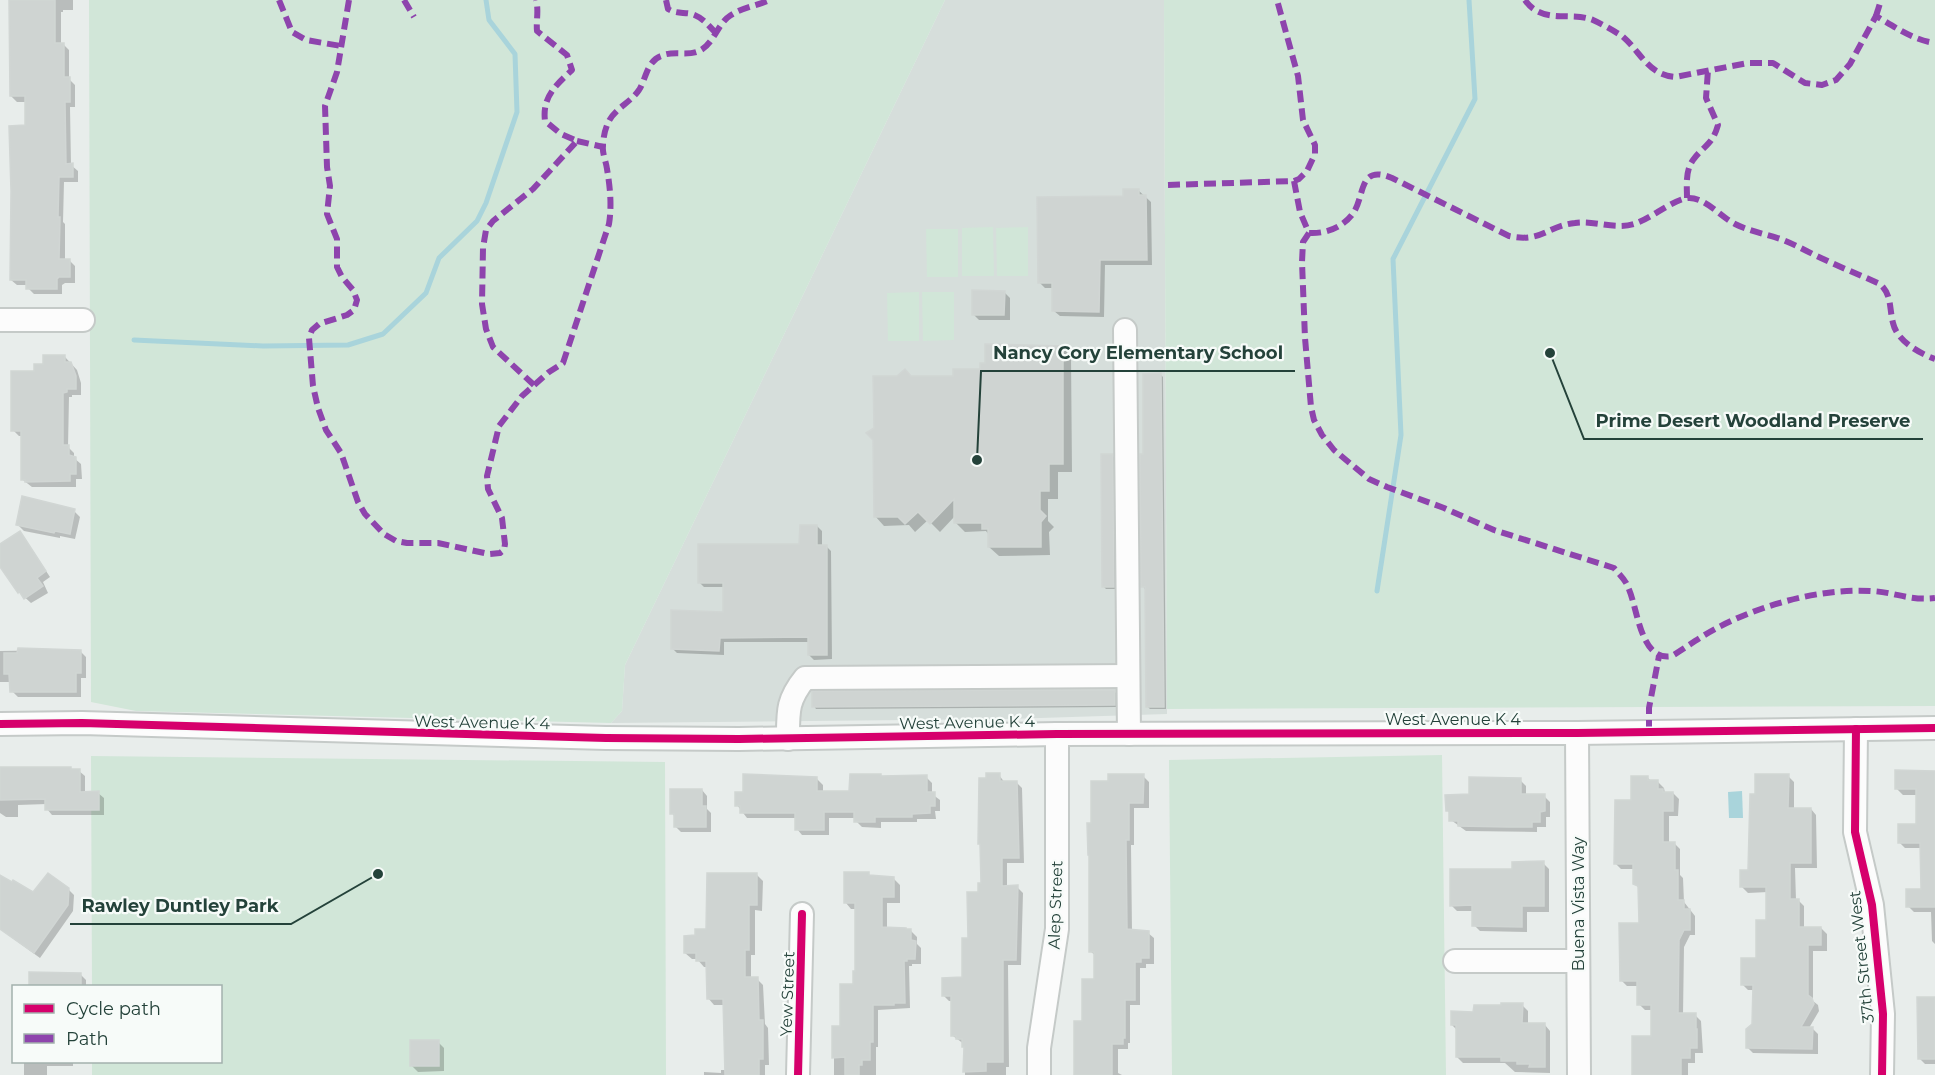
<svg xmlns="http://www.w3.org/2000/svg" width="1935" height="1075" viewBox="0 0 1935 1075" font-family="Montserrat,sans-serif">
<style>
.built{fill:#d6dedb}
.green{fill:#d1e6d8}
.water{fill:#a9d4db}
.shadow{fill:#0003}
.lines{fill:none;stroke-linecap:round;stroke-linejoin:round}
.stream{stroke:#a9d4db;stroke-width:5}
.building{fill:#cfd4d2;stroke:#d1d6d4;stroke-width:1.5}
.minor-casing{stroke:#c5cac8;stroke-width:26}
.minor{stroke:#fcfcfc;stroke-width:22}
.quiet{stroke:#8e44ad;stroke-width:6;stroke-dasharray:12 6;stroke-linecap:butt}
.cycleway-casing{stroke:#f7fbf9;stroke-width:11}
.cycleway{stroke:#d6006c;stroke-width:8}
.labels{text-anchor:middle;stroke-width:4.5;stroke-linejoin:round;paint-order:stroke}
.street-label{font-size:16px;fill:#24423a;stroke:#f7fbf9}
.leader{fill:none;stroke:#24423a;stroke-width:2}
.callout-dot{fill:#24423a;stroke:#f7fbf9;stroke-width:2}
.callout-label{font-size:18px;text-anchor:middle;font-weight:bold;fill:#24423a;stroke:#f7fbf9;stroke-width:4.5;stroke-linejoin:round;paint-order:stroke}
</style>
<rect width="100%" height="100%" fill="#e8edeb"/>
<polygon class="built" points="945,0 1164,0 1167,714 1005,719 611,723 622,711 625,665"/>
<g class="green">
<polygon points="89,0 945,0 625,665 622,711 611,723 136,711 91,702"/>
<polygon points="1164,0 1935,0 1935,706 1167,709"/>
<polygon points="993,227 994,276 962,276 962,228"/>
<polygon points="1028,227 1028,276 997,276 996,228"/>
<polygon points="926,229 958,229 958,277 927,277"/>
<polygon points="919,292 919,341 888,341 887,293"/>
<polygon points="922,292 954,292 954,340 923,341"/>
<polygon points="1442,755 1446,1075 1172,1075 1169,760"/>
<polygon points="91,756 665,762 666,1075 92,1075 92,1062 220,1062 220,986 92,986"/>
</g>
<polygon class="water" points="1742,791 1743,818 1729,818 1728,792"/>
<g class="shadow">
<polygon points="10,0 73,0 73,10 63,10 63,12 61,12 61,44 63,44 69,50 69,79 75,85 75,107 70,107 71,165 78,171 78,182 64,182 63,222 65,224 65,261 70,261 75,266 75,283 65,283 62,285 62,294 34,294 28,288 28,285 17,285 11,280 27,127 26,102 17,102 11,96"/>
<polygon points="1138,190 1151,202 1152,265 1105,265 1104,317 1060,316 1054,311 1054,288 1045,288 1039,282 1124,197"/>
<polygon points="1004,292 1010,298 1010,320 979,320 973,314"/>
<polygon points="1062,347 1071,356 1072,472 1058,472 1058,499 1048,499 1048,521 1054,527 1049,532 1050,555 999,556 989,547 989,535 986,531 965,532 955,522 955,516 940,532 928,520 915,532 909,525 884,526 875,516 875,429 911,377 954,377"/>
<polygon points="65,357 77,370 81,383 81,395 72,395 72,397 69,397 68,447 74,453 74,458 81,464 82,479 76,479 76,487 32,487 23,480 22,436 19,436 13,430 36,372 44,366"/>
<polygon points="1161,375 1163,377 1166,709 1150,709 1147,706 1145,589 1143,586 1145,455"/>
<polygon points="1112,455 1115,458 1116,589 1106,589 1103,586"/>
<polygon points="74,511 80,517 75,539 60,536 60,538 24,531 18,525"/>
<polygon points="817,526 822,531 822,546 826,546 831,551 832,659 814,660 809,655 809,642 724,642 724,655 677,653 672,648 725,614 724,587 704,587 699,582 801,546"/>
<polygon points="25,539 50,577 43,582 48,593 31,603 19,592 0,564 0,546"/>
<polygon points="67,650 80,651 86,657 86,678 81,678 81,697 18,697 12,691 11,682 0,682 0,651"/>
<polygon points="1114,691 1117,694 1117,707 816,709 814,706"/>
<polygon points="0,769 79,771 85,776 85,793 98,793 104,798 104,815 52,815 47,809 47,804 18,805 18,817 6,817 0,813"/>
<polygon points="1935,772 1935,944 1932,941 1931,912 1914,912 1908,906 1922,890 1922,848 1905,848 1899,842 1917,826 1917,795 1903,795 1897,789"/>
<polygon points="999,775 1005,783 1017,783 1022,788 1024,863 1007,863 1007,887 1017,887 1023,893 1021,965 1008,965 1009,1067 1006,1067 1006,1075 965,1075 965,1049 964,1044 953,1036 952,1001 949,1001 943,995 963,978 970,939 982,884 988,779"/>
<polygon points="1143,776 1149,782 1149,808 1134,808 1134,845 1131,845 1132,931 1148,933 1154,938 1154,964 1146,964 1146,968 1140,968 1140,1005 1130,1005 1130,1043 1128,1043 1128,1049 1118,1049 1118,1073 1122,1075 1075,1075 1083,1023 1096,981 1096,956 1090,951 1092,825 1110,783"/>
<polygon points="1788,776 1794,782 1794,809 1811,809 1816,815 1817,868 1795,868 1796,900 1798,900 1804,906 1804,928 1821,928 1827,934 1827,951 1813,951 1813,1001 1818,1005 1819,1011 1809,1028 1812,1028 1818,1034 1818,1054 1753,1053 1747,1047 1754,1024 1754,990 1748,990 1742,984 1757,960 1768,922 1768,892 1748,893 1742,887 1749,872 1756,795"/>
<polygon points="882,777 926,777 932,783 932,794 940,800 940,811 935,811 936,819 917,819 917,822 881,822 881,828 862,827 856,821 856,818 829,818 829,835 802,835 797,829 797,818 747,818 737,805 817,779 823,785 823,793 851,793"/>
<polygon points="1648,778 1652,782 1658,782 1664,788 1665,793 1673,793 1679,799 1678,816 1669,816 1669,843 1674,843 1680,849 1680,875 1683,878 1684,902 1695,916 1695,935 1690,935 1684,947 1683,1015 1695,1015 1701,1021 1703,1053 1695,1053 1695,1063 1688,1063 1688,1075 1634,1075 1653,1038 1653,1010 1645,1010 1639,1004 1639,986 1627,986 1621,980 1641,924 1640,889 1635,884 1635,869 1621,869 1616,864 1633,802"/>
<polygon points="1520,780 1526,786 1526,796 1544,796 1550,802 1550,817 1546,817 1546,827 1537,827 1537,832 1466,831 1451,820 1451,814 1447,810 1471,796"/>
<polygon points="702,790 707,796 707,809 711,813 711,832 681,832 675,826 675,817 672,813"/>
<polygon points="1543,863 1549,869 1549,912 1527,912 1527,932 1480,931 1474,925 1474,911 1457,911 1451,905 1513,870"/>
<polygon points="868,873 871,877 894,879 900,885 900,903 887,903 887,929 911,931 917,937 917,944 921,948 921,964 912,964 912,966 909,966 910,1008 878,1010 878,1047 876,1047 876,1075 834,1075 834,1028 842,1027 856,972 856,909 851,909 846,903"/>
<polygon points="757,875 763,881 762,911 755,910 755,955 751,955 751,979 757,979 763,985 765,1024 768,1028 769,1065 765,1065 765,1075 704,1075 704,1072 721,1073 721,1070 727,1070 725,1005 714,1005 708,998 708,967 704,967 697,959 692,959 685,953 697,937 708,930"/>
<polygon points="0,877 34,894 68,889 74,895 73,911 40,958 0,929"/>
<polygon points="80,974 86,980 86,986 31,986"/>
<polygon points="1935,998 1935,1064 1925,1064 1919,1058"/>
<polygon points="1522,1005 1528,1011 1528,1025 1545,1025 1550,1031 1550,1073 1515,1072 1505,1063 1463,1063 1457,1057 1457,1030 1452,1025 1475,1013"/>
<polygon points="438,1042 444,1048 444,1071 418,1072 412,1066"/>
<polygon points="24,1062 73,1062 73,1066 47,1066 47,1075 24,1075"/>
</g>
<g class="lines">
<g class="stream">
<polyline points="134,340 263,346 348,345 383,334 426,293 439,258 477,221 486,203 517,112 515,54 489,20 486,0"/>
<polyline points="1377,591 1401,435 1393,259 1475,99 1469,0"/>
</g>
</g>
<g class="building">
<polygon points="9,0 55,0 55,43 64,43 64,77 70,77 70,102 65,102 66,164 73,163 73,177 59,177 58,217 60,217 59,259 70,259 70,277 59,277 57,279 57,289 26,289 26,280 10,280 11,191 9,126 25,125 25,96 10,96"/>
<polygon points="1123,189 1139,189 1139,195 1146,195 1147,260 1100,260 1099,312 1052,311 1052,283 1038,283 1037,197 1123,196"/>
<polygon points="972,290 1005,291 1004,315 972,315"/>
<polygon points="985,344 1063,346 1063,464 1049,464 1049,491 1040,491 1040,510 1046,516 1041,522 1041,547 988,547 988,529 982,529 982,523 954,523 954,499 930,524 918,512 905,524 898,517 874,517 873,440 866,433 874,428 873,376 897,376 905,369 911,376 953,376 953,369 980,369 980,363 985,363"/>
<polygon points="43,355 65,355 65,362 71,362 76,376 76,389 67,389 67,392 63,393 63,445 69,445 69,455 76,457 76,474 70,474 70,481 25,482 25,480 21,480 21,431 11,431 11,371 34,371 34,364 43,364"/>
<polygon points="1161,373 1164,707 1146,707 1145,587 1141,587 1140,454 1143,454 1143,374"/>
<polygon points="1101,454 1113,454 1114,587 1102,587"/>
<polygon points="22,496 75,509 70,534 55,531 54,533 16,525"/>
<polygon points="800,525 817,525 817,545 827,545 827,655 808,655 808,637 720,638 719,651 671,649 671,610 723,612 723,583 698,583 698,544 799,544"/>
<polygon points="20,531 46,571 37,578 43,586 24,599 19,591 18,593 0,567 0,544"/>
<polygon points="18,648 81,650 81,673 76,673 76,692 10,692 9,674 4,674 4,653 17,653"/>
<polygon points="1115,690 1115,705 812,707 812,691"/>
<polygon points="0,767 71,767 71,769 80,769 80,792 99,791 99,810 45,810 45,799 0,800"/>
<polygon points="1895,770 1935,771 1935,907 1906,907 1906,889 1921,889 1920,843 1898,843 1898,824 1916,824 1916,789 1895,789"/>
<polygon points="986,773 1000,773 1000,781 1017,781 1019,858 1002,858 1002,886 1018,885 1016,960 1003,960 1003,1062 986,1062 986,1071 963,1072 964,1047 962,1047 962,1039 956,1039 956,1036 951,1036 951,996 942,996 942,978 962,977 962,938 968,938 967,892 978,892 978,883 981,883 980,844 978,844 979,778 986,778"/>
<polygon points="743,774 817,777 817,791 849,791 850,774 881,774 881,776 927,775 927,792 935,792 935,806 930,806 930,813 912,814 912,817 875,817 875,822 854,822 854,812 824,812 824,830 795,830 795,813 740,813 740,806 735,806 735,792 743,792"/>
<polygon points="1108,774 1144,774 1143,803 1129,803 1129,840 1126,840 1127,929 1149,931 1149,958 1141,958 1141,962 1135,962 1135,1000 1125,1000 1125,1038 1123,1038 1123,1044 1112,1044 1112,1075 1074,1075 1074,1021 1082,1021 1082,979 1094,979 1094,952 1089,952 1089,855 1088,855 1087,823 1091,823 1091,781 1108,781"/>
<polygon points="1755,774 1789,774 1788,808 1811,808 1811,863 1790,863 1790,899 1799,899 1799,927 1821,927 1821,945 1808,945 1808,995 1812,998 1814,1004 1801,1027 1813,1027 1812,1049 1746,1048 1746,1029 1752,1024 1753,985 1741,985 1741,958 1756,958 1756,920 1766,920 1766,887 1740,887 1740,870 1748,870 1750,794 1755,794"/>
<polygon points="1631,776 1648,776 1648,780 1658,780 1658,789 1663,789 1663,792 1673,792 1673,811 1663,811 1663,842 1675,842 1675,870 1678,870 1678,900 1684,900 1684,909 1690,909 1690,930 1684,930 1679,940 1678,1013 1696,1013 1696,1029 1697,1029 1697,1048 1690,1048 1690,1058 1681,1058 1681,1075 1632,1075 1632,1036 1651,1036 1651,1005 1637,1005 1637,981 1620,981 1619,923 1639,923 1638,886 1633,884 1633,864 1614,864 1615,800 1631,800"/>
<polygon points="1469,777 1521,778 1521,794 1545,794 1545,811 1540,812 1540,822 1532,822 1532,827 1508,827 1458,826 1458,821 1449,821 1449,811 1446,811 1445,795 1469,794"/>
<polygon points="670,789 702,789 702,806 706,806 706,827 674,827 674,814 670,814"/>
<polygon points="1544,861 1544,906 1522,906 1522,927 1472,926 1472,905 1450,906 1450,869 1512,869 1512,862"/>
<polygon points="844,872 869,872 869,875 894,877 894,897 882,897 882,927 906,928 906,929 911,929 911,940 916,941 915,959 907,959 907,961 904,961 905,1003 894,1003 894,1005 873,1005 873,1042 870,1042 870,1060 862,1060 862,1065 859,1065 859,1075 845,1075 845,1057 832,1058 832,1026 840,1026 840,984 853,984 853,971 855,971 855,903 844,903"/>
<polygon points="48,873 69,888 68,905 34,953 0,929 0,875 12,882 13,880 33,892"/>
<polygon points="707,873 757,873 757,905 749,905 749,950 745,950 745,977 758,977 759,1020 763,1020 763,1059 759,1059 759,1075 725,1075 723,999 707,999 706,961 696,961 696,953 684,953 684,936 695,935 695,929 706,929"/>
<polygon points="29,972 81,973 81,987 29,987"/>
<polygon points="1917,997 1935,997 1935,1059 1918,1059"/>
<polygon points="1501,1003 1523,1003 1522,1023 1545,1023 1545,1067 1529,1067 1530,1064 1517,1064 1517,1061 1501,1061 1501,1057 1456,1057 1456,1025 1451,1025 1451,1011 1473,1012 1474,1005 1501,1005"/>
<rect x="410" y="1040" width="29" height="26"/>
</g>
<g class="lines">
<defs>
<g id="minor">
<polyline points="0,320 83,320"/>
<polyline points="1125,330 1129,734"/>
<polyline points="0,724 82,723 606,738 739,739 1057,734 1577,733 1935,728"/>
<polyline points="1856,729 1855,832 1872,905 1883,1014 1882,1075"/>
<polyline points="1577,733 1579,1075"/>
<path d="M788,739C788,712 787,700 805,678L1128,676"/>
<polyline points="1455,961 1578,961"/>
<polyline points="798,1075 802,914"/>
<polyline points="1039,1075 1039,1048 1057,929 1057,734"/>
</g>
</defs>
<use href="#minor" class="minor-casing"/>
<use href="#minor" class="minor"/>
<g class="quiet">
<polyline points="279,0 292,32 306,40 341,46"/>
<path d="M349,0L337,72L325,106L327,167L330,186L327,214L337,239V267L342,277L353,290L357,300L354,310L347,315L319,324L312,330L309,338L313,386L318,408L326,430L341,453L358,502L365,514L384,534L396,541L407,543H438L489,554L500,553L504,550L505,544L502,518L488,489L487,476L499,426L522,396L549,372L563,363L609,224C612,205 610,187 607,169C606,161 602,153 603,146C603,139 605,129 608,123C614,109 630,103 639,90C646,79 647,61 661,56C673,50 689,57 701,50C713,43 717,27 727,18C739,8 756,6 770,0"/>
<polyline points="404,0 414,17"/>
<path d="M666,0L668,9C676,14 683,12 692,14C702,17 708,25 715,32"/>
<path d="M1525,0C1542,25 1571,11 1593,20C1602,24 1614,31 1622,36C1641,52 1648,75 1675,77L1748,63H1773L1805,83L1822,85L1836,80L1850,64L1876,16C1895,27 1913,40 1935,43"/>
<polyline points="1876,16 1881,0"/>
<polyline points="577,141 603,147"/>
<polyline points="1294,181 1300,212 1309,233"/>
<polyline points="1168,185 1294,181 1299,179 1307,171 1315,154 1315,145 1303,120 1298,76 1277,0"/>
<path d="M1687,198C1687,186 1685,171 1693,160C1704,145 1712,146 1718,125L1706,98L1708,70"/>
<path d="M1309,233L1303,242L1302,262L1305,338L1311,407L1314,420L1322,435L1334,450L1369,479L1387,487L1444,508L1494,530L1614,568C1619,574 1625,579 1628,587C1638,608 1640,662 1672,656C1687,647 1700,637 1715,629C1760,605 1820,588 1871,591C1895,592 1909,601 1935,598"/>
<path d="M1309,233C1326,234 1344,227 1354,212C1365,194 1359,164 1392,178L1509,236C1541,243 1547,226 1575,223C1594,220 1614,230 1634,224C1650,219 1674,199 1688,198C1705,197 1721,217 1735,224C1751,232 1767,234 1783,240C1796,245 1808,252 1821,258C1840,267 1860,275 1880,284C1892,295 1889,307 1893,323C1897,341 1919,353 1935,359"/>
<path d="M534,385L493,347L486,329L482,304L483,248L486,230L493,221L533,189L577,141L561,134L545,121C542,97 556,85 572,70L567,55L537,31C536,20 539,11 536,0"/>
<polyline points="1649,732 1649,708 1659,656"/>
</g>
<defs>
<g id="cycleway">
<polyline points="0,724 82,723 606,738 739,739 1057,734 1577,733 1935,728"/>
<polyline points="1856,729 1855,832 1872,905 1883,1014 1882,1075"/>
<polyline points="798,1075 802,914"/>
</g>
</defs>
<use href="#cycleway" class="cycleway-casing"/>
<use href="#cycleway" class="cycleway"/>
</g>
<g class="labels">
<g class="street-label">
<text x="1453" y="725">West Avenue K 4</text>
<text transform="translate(482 722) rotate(1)" y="6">West Avenue K 4</text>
<text transform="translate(967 722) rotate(-1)" y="6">West Avenue K 4</text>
<text transform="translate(1578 904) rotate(-90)" y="6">Buena Vista Way</text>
<text transform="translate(1055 905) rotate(-88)" y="6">Alep Street</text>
<text transform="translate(1861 957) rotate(-96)" y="6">37th Street West</text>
<text transform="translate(787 994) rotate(-88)" y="6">Yew Street</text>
</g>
</g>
<path class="leader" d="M977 460L981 371H1295M1550 353L1584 439H1923M378 874L291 924H70"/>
<g class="callout-dot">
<circle cx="977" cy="460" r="6"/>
<circle cx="1550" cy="353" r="6"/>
<circle cx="378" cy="874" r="6"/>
</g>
<g class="callout-label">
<text x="1138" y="359">Nancy Cory Elementary School</text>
<text x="1753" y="427">Prime Desert Woodland Preserve</text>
<text x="180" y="912">Rawley Duntley Park</text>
</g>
<rect x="12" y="985" width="210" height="78" fill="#f7fbf9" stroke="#a3b1ad" stroke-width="1.5"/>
<rect x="24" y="1004" width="30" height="9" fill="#d6006c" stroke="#a3b1ad" stroke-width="1.5"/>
<text x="66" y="1015" font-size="18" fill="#24423a">Cycle path</text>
<rect x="24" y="1034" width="30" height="9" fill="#8e44ad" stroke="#a3b1ad" stroke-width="1.5"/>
<text x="66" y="1045" font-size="18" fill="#24423a">Path</text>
</svg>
